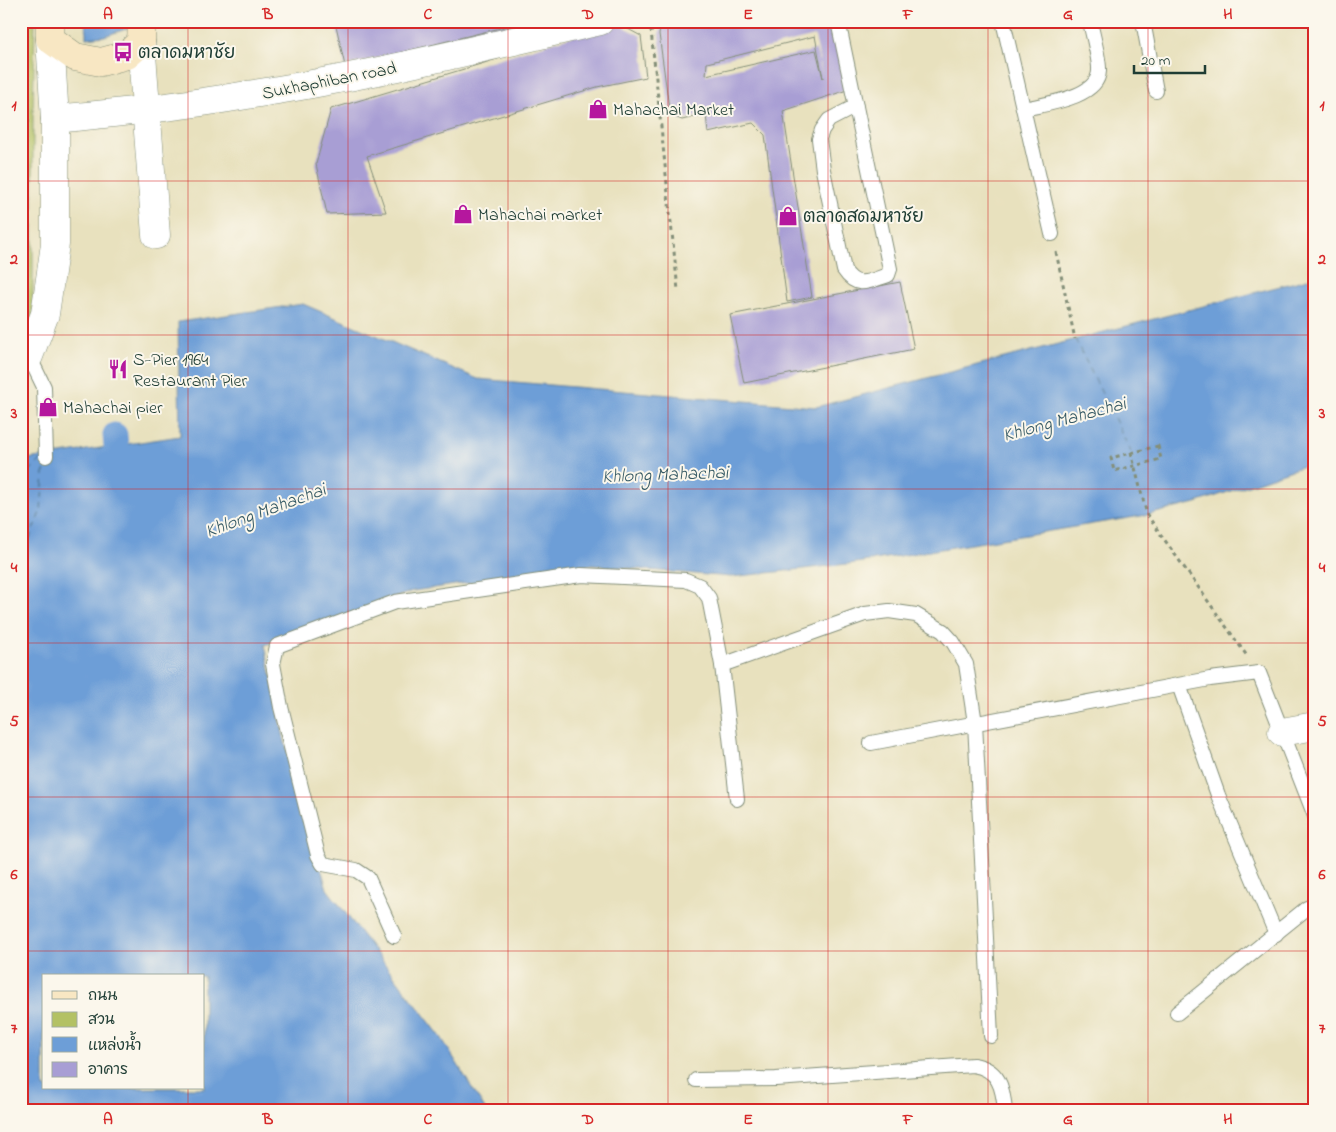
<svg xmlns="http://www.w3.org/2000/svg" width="1336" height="1132" viewBox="0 0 1336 1132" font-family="'Indie Flower','Playpen Sans Thai',sans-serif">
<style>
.green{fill:#b3c164;stroke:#697f4c}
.water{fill:#6d9ed7;stroke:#466e86;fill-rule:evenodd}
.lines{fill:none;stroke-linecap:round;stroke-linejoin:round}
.canal{stroke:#6d9ed7;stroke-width:25}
.ferry{stroke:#365a65;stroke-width:1;stroke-dasharray:6 5;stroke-linecap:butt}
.building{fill:#a89ed4;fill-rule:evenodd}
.service-casing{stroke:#848f79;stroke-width:16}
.minor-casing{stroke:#848f79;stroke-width:29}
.secondary-casing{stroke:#848f79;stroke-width:29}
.path{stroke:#848f79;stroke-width:3;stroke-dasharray:4 4;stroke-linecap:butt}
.service{stroke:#fff;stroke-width:14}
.minor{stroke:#fff;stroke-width:28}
.secondary{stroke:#f8e7c3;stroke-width:28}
.grid{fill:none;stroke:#d62828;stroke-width:1;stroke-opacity:0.55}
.labels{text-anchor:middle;stroke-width:4;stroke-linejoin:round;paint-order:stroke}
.poi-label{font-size:18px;fill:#1f3d34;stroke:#fbf7ec;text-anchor:start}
.street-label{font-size:18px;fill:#1f3d34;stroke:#fbf7ec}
.water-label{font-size:19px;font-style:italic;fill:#365a65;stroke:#fbf7ec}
.neatline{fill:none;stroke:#d62828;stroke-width:2}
.grid-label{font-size:16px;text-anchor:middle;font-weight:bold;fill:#d62828}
</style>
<rect width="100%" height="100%" fill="#fbf7ec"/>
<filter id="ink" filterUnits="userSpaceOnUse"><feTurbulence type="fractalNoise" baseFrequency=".02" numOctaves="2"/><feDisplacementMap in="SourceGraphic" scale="10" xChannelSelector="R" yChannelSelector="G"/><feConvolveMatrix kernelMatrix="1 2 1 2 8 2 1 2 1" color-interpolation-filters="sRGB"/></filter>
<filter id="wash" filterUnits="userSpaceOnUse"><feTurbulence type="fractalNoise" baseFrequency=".0096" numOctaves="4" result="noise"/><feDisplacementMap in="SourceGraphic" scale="20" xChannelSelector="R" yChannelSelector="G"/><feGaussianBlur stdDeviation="1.12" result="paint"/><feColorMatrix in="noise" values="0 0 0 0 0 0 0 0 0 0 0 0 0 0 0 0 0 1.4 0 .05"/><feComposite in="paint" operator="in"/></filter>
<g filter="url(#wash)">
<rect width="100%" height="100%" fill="#e8e1be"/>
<polygon class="green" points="21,21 35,21 33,114 33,341 21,345"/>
<g class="water">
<polygon points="86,21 129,21 129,28 104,36 86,38"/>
<path d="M1315,277V462L1196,503L1147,515L856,563L731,577L592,565L413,591L265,645L284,739L327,889L441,1037L486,1111H21V460L180,436L178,322L303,304L478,379L816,407ZM44,976H204V1088H44Z"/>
</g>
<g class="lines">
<polyline class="canal" points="115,435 119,480"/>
<g class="ferry">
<polyline points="1075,339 1131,452"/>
<polyline points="21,479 41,460"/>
<polyline points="21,560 41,510 45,462"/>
</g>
</g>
<g id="blocks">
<g class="building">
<polygon points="335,21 525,21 525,22 345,66"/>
<path d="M663,21H835L847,90L783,111L812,297L787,302L765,135L753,123L708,133L706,114L682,120L670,115L659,34ZM815,36L823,78L816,50L706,75L707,63Z"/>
<polygon points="617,23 641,36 646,77 597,87 367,156 386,212 327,214 316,164 331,109"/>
<polygon points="900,282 914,349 744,383 730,315"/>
</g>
</g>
</g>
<g filter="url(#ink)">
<use href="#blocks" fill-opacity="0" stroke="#848f79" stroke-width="1"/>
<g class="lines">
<defs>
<g id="service">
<path d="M838,21L890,269L888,275C869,281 857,290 844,270L823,170L819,139L822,130L829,120L856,106"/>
<polyline points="1003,21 1052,234"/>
<polyline points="1143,21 1156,91"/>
<path d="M1024,109C1044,104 1098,98 1099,71C1100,60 1092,33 1090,21"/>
<polyline points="29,356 44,387 46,456"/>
<polyline points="1179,685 1218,795 1276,934"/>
<polyline points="871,743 1210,679 1259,673 1315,816"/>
<polyline points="737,799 722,665 865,614 889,611 916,615 943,631 953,642 966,664 975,723 991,1036"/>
<polyline points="394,936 368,878 356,870 323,864 318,855 281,707 273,664 277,646 395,602 581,575 686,580 700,586 709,598 722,665"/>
<polyline points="1177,1013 1307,908 1315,905"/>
<path d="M696,1080L776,1079L973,1065C999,1069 1003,1087 1005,1111"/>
</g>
<g id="minor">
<polyline points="141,42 156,235"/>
<path d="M55,119C119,113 183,106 247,95C365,77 483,48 600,21"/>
<polyline points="21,360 29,356 45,314 55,244 55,119 50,39"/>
<polyline points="1282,732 1315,726"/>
</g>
<polyline id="secondary" points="50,21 50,39 75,57 101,62 127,55 141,42 142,21"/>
</defs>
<use href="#service" class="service-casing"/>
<use href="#minor" class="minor-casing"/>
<use href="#secondary" class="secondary-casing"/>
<g class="path">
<polyline points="650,21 678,290"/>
<polyline points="21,121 30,121"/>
<polyline points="1056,252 1075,339"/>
<polygon points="1158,446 1161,459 1114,471 1111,458"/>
<polyline points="1131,452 1147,515 1247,656"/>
</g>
<use href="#service" class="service"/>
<use href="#minor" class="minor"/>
<use href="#secondary" class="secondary"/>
</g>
</g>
<path class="grid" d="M188,21V976M348,21V1111M508,21V1111M668,21V1111M828,21V1111M988,21V1111M1148,21V1111M21,181H1315M21,335H1315M21,489H1315M21,643H1315M21,797H1315M21,951H1315M188,1088V1111"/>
<defs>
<symbol id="bus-bare" viewBox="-9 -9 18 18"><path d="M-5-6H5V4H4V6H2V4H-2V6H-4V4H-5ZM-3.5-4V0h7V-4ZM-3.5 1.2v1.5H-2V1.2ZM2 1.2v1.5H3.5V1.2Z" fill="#b5179e" stroke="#fbf7ec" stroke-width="2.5" paint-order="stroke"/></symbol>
<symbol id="shop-bare" viewBox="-9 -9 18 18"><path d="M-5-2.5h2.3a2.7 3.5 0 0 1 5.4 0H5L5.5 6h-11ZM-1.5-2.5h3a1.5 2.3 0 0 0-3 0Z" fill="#b5179e" stroke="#fbf7ec" stroke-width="2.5" paint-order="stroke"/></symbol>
<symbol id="restaurant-bare" viewBox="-9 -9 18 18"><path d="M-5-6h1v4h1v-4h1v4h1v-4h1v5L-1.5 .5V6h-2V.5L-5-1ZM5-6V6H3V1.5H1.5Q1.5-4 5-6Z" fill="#b5179e" stroke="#fbf7ec" stroke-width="2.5" paint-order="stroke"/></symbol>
</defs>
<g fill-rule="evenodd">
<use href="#bus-bare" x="109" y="38" width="28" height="28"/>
<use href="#shop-bare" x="584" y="95" width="28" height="28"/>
<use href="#shop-bare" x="449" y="200" width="28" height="28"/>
<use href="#shop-bare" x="774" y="202" width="28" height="28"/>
<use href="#restaurant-bare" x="104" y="355" width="28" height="28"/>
<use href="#shop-bare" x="34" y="393" width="28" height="28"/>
</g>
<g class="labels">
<g class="poi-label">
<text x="138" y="58">ตลาดมหาชัย</text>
<text x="613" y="115">Mahachai Market</text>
<text x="478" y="220">Mahachai market</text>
<text x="803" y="222">ตลาดสดมหาชัย</text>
<text x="133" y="365">S-Pier 1964<tspan x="133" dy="21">Restaurant Pier</tspan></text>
<text x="63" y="413">Mahachai pier</text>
</g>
<g class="street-label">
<text transform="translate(329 80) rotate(-11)" y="6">Sukhaphiban road</text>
</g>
<g class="water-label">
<text transform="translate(1064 418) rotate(-15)" y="7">Khlong Mahachai</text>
<text transform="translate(665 473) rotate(-2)" y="7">Khlong Mahachai</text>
<text transform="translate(265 509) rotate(-20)" y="7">Khlong Mahachai</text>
</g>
</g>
<rect width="1336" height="1132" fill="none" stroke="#fbf7ec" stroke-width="55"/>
<rect x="42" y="974" width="162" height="115" fill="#fbf7ec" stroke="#a3ada2"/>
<rect x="52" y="991" width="25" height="8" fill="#f8e7c3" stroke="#a3ada2"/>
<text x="88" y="1000" font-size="15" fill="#1f3d34">ถนน</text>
<rect x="52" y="1012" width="25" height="15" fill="#b3c164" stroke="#a3ada2"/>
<text x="88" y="1024" font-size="15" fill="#1f3d34">สวน</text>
<rect x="52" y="1037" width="25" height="15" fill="#6d9ed7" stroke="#a3ada2"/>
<text x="88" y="1050" font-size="15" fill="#1f3d34">แหล่งน้ำ</text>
<rect x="52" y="1062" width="25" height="15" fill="#a89ed4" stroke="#a3ada2"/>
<text x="88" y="1074" font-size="15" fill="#1f3d34">อาคาร</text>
<path d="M1134 65v8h71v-8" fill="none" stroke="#1f3d34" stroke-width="2.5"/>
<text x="1141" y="65" font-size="15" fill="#1f3d34" stroke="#fbf7ec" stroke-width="4" paint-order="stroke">20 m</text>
<rect x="28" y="28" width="1280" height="1076" class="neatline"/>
<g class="grid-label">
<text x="108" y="19">A</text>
<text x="268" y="19">B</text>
<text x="428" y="19">C</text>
<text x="588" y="19">D</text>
<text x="748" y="19">E</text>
<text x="908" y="19">F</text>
<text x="1068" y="19">G</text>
<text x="1228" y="19">H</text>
<text x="14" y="110">1</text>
<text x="1322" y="110">1</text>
<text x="14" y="264">2</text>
<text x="1322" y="264">2</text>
<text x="14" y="418">3</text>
<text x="1322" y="418">3</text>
<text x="14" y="572">4</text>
<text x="1322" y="572">4</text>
<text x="14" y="726">5</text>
<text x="1322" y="726">5</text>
<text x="14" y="879">6</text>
<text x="1322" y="879">6</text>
<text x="14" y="1033">7</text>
<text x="1322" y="1033">7</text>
<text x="108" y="1124">A</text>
<text x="268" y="1124">B</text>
<text x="428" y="1124">C</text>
<text x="588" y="1124">D</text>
<text x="748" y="1124">E</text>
<text x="908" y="1124">F</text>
<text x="1068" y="1124">G</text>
<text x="1228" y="1124">H</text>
</g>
</svg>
